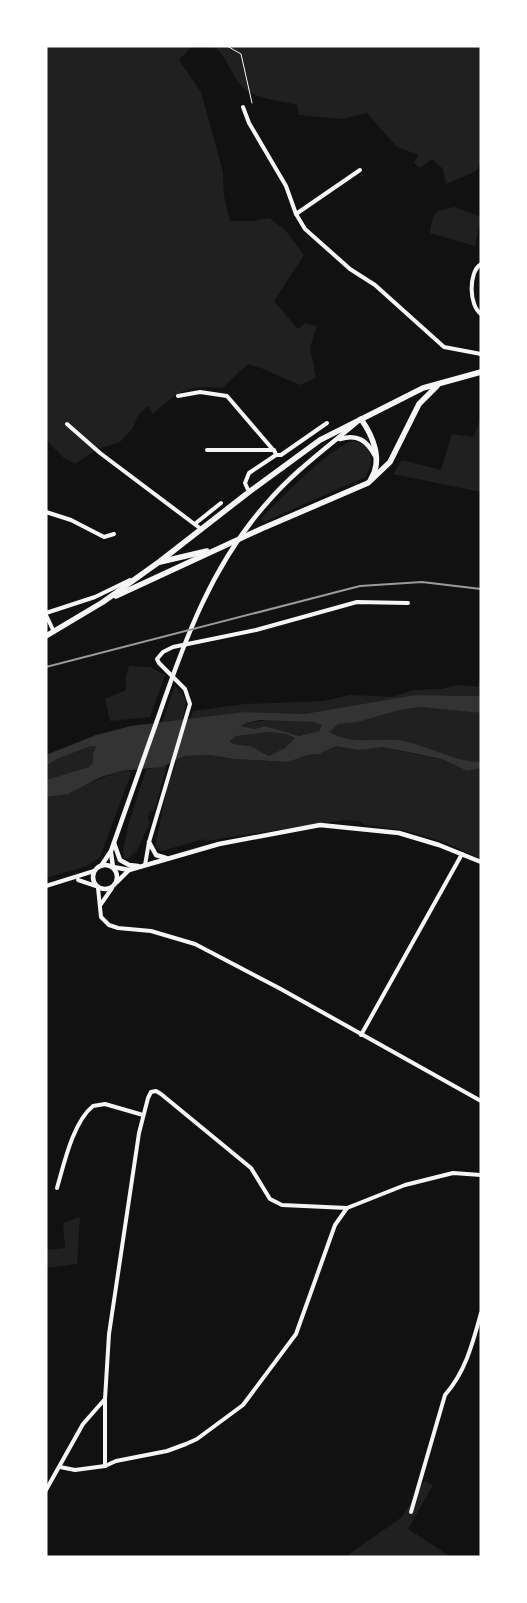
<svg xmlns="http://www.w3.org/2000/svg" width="527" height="1603" viewBox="0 0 527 1603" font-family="'Space Grotesk',sans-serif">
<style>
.green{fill:#202020}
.water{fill:#333;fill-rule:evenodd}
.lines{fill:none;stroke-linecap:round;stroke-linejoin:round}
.path{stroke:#f5f5f5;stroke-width:1}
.minor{stroke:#f5f5f5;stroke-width:4}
.tertiary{stroke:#f5f5f5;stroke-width:4.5}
.primary{stroke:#f5f5f5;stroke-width:5.5}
.rail{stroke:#9a9a9a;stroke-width:2}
</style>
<rect width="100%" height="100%" fill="#111"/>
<g class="green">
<path d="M46,46H192L179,60L201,92L223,172L224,196L230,221H253L269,218L285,230L304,255L274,301L298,329L305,323L317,326L310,347L316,378L300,385C282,378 267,369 248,364L222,388C185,385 180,390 153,414L148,406L138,415L133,428L120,442L98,449L75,464L64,458L46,440Z"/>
<path d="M214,46H481V161L476,171L446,184L443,169L432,159L420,168L414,163L419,155L397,147L367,113L342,119L299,115L297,105C279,100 249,99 238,82C230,69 225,56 214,46Z"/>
<path d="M454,207L481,217L475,246L430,233C433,213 433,211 454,207Z"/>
<polygon points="481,416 481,492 393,474 402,460 441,470 452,434 474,437"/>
<path d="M354,441L364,444C373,454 373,466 365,477L264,522L261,519C275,503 336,442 354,441Z"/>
<polygon points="129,666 150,667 165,675 150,717 110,721 105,699 126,690 126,676"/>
<polygon points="481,672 481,696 415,695 304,714 244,712 190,719 193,711 245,704 323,701 350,695 393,697 413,690 442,689 456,685 478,687"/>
<polygon points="175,685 186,700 183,720 162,723"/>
<path d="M421,707L481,713V762C454,762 426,744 399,740C376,738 350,745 330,732L338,724L358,722L400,710Z"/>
<polygon points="269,720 314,722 323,725 319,731 299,736 267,726 254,729 241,726 246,723"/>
<polygon points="269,732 286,734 295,738 285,748 269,756 250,746 233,744 230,741 237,736"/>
<polygon points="91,746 96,746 93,754 93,762 89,767 46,780 46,766 57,759"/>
<polygon points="336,746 358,750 371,747 390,747 400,751 442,759 467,771 481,768 481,859 447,843 404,830 366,825 359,821 344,820 205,841 204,839 162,851 155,847 167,789 177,760 184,756 209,755 235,759 288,762 308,755 319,754"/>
<path d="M167,765L156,805L154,810L149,812L148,819L150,822L136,853L134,852L130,858L125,859C118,847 142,785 146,770Z"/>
<path d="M121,771H132L100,857L87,866L46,878V797C75,793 94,779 121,771Z"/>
<polygon points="80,1217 77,1264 46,1268 46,1250 65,1248 63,1223"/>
<polygon points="424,1481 433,1485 408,1529 451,1557 345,1557 402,1517"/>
</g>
<path class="water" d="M415,695L481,696V713L420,707L400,710L358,722L338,724L330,732C350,745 376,738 399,740C426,744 454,762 481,762V768L467,771L442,759L383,747L358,750L336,746L319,754L308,755L288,762L235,759L209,755L184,756L162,767L121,771L101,777L68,794L46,797V780L89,767L93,762V754L96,746H91L57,759L46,766V755L96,735L131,726L244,712L304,714ZM260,720L314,722L322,725L319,731L299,736L266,726L254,729L241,726L246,723ZM269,732L286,734L295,738L285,748L269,756L250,746L233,744L230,741L237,736Z"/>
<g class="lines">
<polyline class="path" points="227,46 241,54 252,103"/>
<g class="minor">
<polyline points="243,107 249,123 286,186 296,214 305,229 350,269 375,285 444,347 481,354"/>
<polyline points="296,214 360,170"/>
<path d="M481,264C468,272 469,306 481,314"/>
<polyline points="178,396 200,392 227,396 275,452 276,455 249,473 245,483 249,492"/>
<polyline points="67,424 100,453 201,529"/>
<polyline points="207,450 274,450"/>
<polyline points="276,455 281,455 327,423"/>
<polyline points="46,512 71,520 104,537 114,534"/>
<polyline points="196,523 221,503"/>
<polyline points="46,613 95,597 130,580"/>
<polyline points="46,615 54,632"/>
<polyline points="145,865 149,842 190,704 185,689 159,663 157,659 163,652 173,647 256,630 357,602 408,603"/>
<polyline points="78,880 96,886"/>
<polyline points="46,886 94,871"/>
<polyline points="98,888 101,917 109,925 118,928 151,931 195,944 279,988 481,1101"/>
<polyline points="101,904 112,888"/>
<polyline points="361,1035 462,854"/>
<path d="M57,1188C64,1164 73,1122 93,1106L105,1104L143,1115"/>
<polyline points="105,1466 105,1399"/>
<polyline points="60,1467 75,1470 105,1466 116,1461 167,1451 186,1444 197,1439 243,1405 296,1334 335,1225 347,1208"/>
<polyline points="46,1490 83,1424 105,1399 109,1334 139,1133 148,1098 151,1092 156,1091 161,1094 251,1168 270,1199 282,1205 347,1208 405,1185 453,1173 481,1175"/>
<path d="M411,1512L445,1395C466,1371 473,1342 481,1313"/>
</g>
<g class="tertiary">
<path d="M340,439C357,434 367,440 375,456"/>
<polyline points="149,842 156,855 166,858"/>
<polyline points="114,843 120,860 129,865 138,866"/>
<polyline points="111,853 113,867 129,870"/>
<circle cx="105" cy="877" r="12"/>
<path d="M101,866L111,851C127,806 143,761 159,715C185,639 212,565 266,504C292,473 325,449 356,423"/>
<polyline points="117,882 129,870 219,844 320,825 399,833 439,845 481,862"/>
</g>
<g class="primary">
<path d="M361,419C373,436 383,460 371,479"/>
<polyline points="160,562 207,551"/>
<polyline points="116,596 261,529 368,483 390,462 419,404 437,386"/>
<polyline points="46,636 103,602 159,562 249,492 320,440 423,388 481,372"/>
</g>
<polyline class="rail" points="46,667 360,586 422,582 481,589"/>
</g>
<rect width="527" height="1603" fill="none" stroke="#ffffff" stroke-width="95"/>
</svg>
